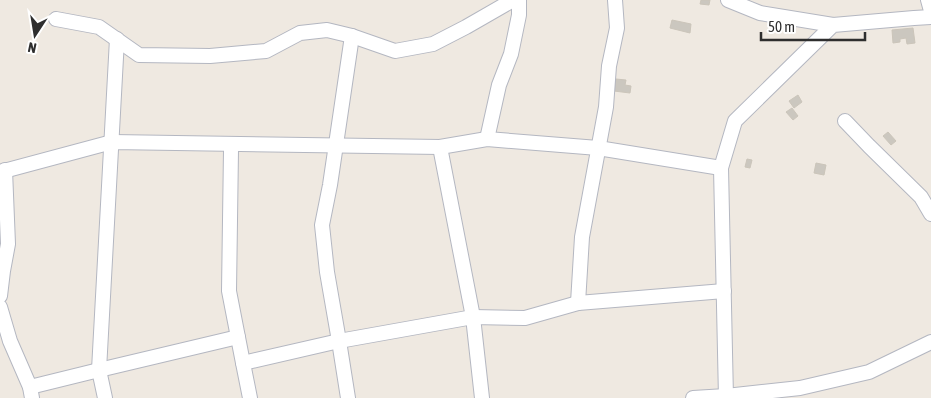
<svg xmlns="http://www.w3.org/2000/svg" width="931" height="398" viewBox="0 0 931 398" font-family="'Asap Condensed',sans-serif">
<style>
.building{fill:#cbc7bf;stroke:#cbc5ba}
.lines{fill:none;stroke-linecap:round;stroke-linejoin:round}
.minor-casing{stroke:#b4b7c1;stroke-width:16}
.minor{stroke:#fff;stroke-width:14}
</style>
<rect width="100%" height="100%" fill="#efe9e1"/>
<g class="building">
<polygon points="701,0 710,0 709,5 700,4"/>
<polygon points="672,20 691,24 690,33 670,28"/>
<polygon points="913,28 915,43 907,44 906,38 900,39 900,42 893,43 892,30"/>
<polygon points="616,79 626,80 625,85 631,86 630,93 614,91"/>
<polygon points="798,95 802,102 794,108 789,101"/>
<polygon points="792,108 798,116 793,120 786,112"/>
<polygon points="888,132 896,141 891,145 883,136"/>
<polygon points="747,159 752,160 750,168 745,167"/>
<polygon points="816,163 826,165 824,175 814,173"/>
</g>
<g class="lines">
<defs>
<g id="minor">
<polyline points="728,0 760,13 833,25"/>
<polyline points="928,0 931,11"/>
<polyline points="56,19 99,27 139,55 210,56 266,51 300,33 327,30 352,36 395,51 433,44 466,27 513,0"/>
<polyline points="845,121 869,146 921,197 931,214"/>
<polyline points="487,139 499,85 511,54 519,15 519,0"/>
<polyline points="440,147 473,317 482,398"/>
<polyline points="231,150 229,291 243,363 250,398"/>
<polyline points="0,172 112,142 440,147 487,139 598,148 721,168"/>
<polyline points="0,296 3,271 8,244 5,170"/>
<polyline points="578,303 582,237 606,107 609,66 617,28 615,0"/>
<polyline points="0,307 10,341 30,387 32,398"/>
<polyline points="243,363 339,341 473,317 525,318 578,303 724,291"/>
<polyline points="30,387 99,370 238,337"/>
<polyline points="105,398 99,370 117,39"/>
<polyline points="348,398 339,341 327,272 322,225 330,185 352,36"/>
<polyline points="693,398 726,396 800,388 869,372 931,342"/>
<polyline points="726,398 721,168 735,121 833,25 914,18 931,17"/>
</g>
</defs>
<use href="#minor" class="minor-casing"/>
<use href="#minor" class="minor"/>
</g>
<g transform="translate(35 35) rotate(192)" stroke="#ffffff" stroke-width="4" paint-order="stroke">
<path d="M0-4L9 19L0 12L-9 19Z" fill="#2e2e2e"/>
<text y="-8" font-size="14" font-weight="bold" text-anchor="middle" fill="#2e2e2e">N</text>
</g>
<path d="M761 32v8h104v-8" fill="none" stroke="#2e2e2e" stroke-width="2.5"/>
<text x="768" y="32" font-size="15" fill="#2e2e2e" stroke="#ffffff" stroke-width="4" paint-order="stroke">50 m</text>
</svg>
